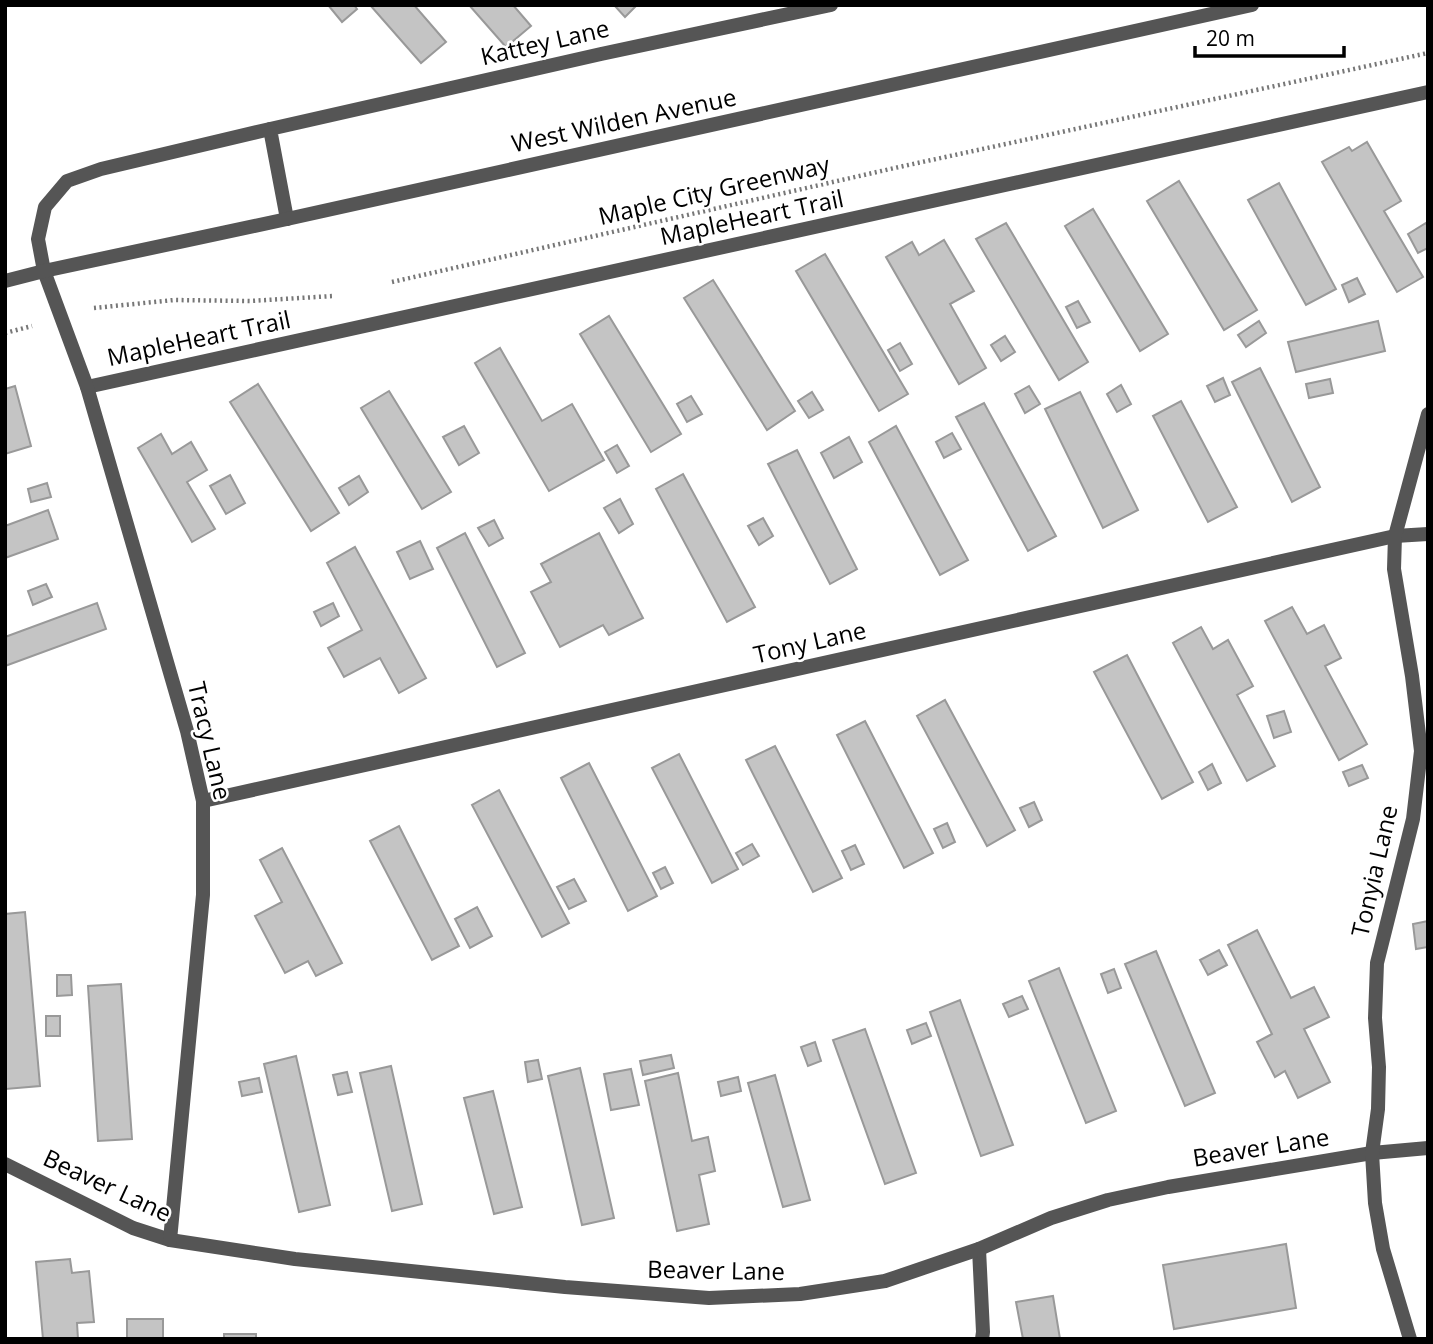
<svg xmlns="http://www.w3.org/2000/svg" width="1433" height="1344" viewBox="0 0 1433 1344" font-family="'Open Sans',sans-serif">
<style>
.building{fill:#c4c4c4;stroke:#999;stroke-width:2}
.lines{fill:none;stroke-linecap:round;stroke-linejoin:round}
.path{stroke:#777;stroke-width:4.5;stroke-dasharray:2 3.5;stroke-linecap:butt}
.service{stroke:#555;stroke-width:14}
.minor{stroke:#555;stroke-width:14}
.tertiary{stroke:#555;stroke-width:14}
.labels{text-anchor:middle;stroke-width:5;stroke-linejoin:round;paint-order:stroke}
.street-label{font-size:24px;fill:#000;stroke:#fff}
</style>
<rect width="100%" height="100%" fill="#fff"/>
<g class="building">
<polygon points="328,5 354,5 357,9 342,22"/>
<polygon points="370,5 414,5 446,42 421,63"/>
<polygon points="469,5 513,5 531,26 506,47"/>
<polygon points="614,5 637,5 625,17"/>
<polygon points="1367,142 1401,201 1384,211 1423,277 1397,292 1322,162 1349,147 1352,151"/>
<polygon points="1179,181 1257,310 1224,330 1147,201"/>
<polygon points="1279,183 1336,289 1306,305 1248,200"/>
<polygon points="1093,209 1168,334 1140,351 1065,226"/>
<polygon points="1006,223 1088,362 1059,380 976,239"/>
<polygon points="1426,223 1428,227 1428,248 1418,253 1408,234"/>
<polygon points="944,240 974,291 950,304 986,368 959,384 886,257 912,242 919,255"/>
<polygon points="825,254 908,394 879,411 796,271"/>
<polygon points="1357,278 1365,294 1349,302 1342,285"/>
<polygon points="713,280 795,411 767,430 684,298"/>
<polygon points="1078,301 1090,322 1077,328 1066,307"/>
<polygon points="609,316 681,434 651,452 580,334"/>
<polygon points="1259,321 1266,333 1246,347 1238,335"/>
<polygon points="1378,321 1385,351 1296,372 1288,342"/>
<polygon points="1005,336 1015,352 1001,361 991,345"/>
<polygon points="900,343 912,364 900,371 888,350"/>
<polygon points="500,348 542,421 572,404 604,460 549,491 475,363"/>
<polygon points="1260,368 1320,487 1292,502 1232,382"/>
<polygon points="1223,378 1230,395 1215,402 1207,386"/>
<polygon points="1330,379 1333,393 1309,398 1306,384"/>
<polygon points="258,384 339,513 311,531 230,402"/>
<polygon points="1121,385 1131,404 1117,412 1107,394"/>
<polygon points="15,386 31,446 5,454 5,389"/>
<polygon points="1029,386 1040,404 1025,413 1015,394"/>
<polygon points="389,391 451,492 422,509 361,408"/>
<polygon points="812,392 823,410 809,418 798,401"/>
<polygon points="1080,392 1138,510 1103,528 1045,409"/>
<polygon points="691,396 702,414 687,422 677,404"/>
<polygon points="1181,401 1237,507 1208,522 1153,416"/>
<polygon points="984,403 1056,536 1028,551 956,417"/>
<polygon points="464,426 479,453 459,465 443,437"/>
<polygon points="896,426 968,560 940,575 869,442"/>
<polygon points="952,433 961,449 944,458 936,442"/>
<polygon points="161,434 172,454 191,442 207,470 187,482 215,529 192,542 138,448"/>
<polygon points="849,437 862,462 834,478 821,453"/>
<polygon points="617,445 629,466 617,473 605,452"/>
<polygon points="797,450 857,569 830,584 768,464"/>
<polygon points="683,474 755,607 727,622 656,489"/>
<polygon points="230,475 245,503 226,514 210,486"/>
<polygon points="359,476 368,492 349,505 339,488"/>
<polygon points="47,483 51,497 31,502 28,489"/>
<polygon points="620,499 633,524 619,533 604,508"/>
<polygon points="48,510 58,539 5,558 5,526"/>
<polygon points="763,518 773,536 759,545 748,526"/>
<polygon points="494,520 503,538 489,546 478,528"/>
<polygon points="465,533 525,653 497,667 437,548"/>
<polygon points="599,533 643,618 609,635 603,625 560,647 531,592 551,582 541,564"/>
<polygon points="420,541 433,569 410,579 397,552"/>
<polygon points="355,547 426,678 399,693 380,658 344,677 328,648 362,630 327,563"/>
<polygon points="46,584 52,597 33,605 28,591"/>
<polygon points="97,603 106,629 5,666 5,637"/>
<polygon points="333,603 339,616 321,626 314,612"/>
<polygon points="1292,607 1307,634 1324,625 1341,658 1325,666 1367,744 1339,760 1265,621"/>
<polygon points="1201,627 1213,649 1228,640 1253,686 1237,695 1275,766 1247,781 1173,643"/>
<polygon points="1127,655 1193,782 1162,799 1094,672"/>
<polygon points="945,700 1015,830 987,846 917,716"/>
<polygon points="1284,711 1291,732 1274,738 1267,716"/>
<polygon points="865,721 933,853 904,868 837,735"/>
<polygon points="775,746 842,878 813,892 746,760"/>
<polygon points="679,754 738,869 712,883 652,768"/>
<polygon points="589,763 657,896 628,911 561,778"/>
<polygon points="1212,764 1221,783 1208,790 1199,772"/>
<polygon points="1362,765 1368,778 1349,786 1343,772"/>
<polygon points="499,790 569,923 542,937 472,805"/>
<polygon points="1034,802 1042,820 1029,827 1020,808"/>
<polygon points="947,823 955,842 943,848 934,829"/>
<polygon points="399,826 459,946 432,960 370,841"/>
<polygon points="752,844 759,856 743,865 736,853"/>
<polygon points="855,845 864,864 851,870 842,851"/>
<polygon points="282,848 342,963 316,976 308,961 285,973 255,916 282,902 260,860"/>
<polygon points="665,867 673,883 661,889 653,873"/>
<polygon points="574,879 586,901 569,909 557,887"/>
<polygon points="477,907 492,936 470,948 455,919"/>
<polygon points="25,912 40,1086 6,1089 5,914"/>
<polygon points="1428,921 1428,947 1416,949 1413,924"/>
<polygon points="1257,930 1291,998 1314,987 1329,1017 1304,1029 1330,1082 1298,1098 1285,1071 1275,1077 1257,1042 1272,1034 1228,945"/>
<polygon points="1219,950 1227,965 1208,975 1200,960"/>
<polygon points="1156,951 1215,1093 1185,1106 1125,964"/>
<polygon points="1059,968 1116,1111 1086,1123 1029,981"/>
<polygon points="1114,969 1121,988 1108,993 1101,974"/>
<polygon points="57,975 71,975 72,995 57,996"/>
<polygon points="121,984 132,1139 98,1141 88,986"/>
<polygon points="1022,996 1028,1009 1009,1017 1003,1004"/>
<polygon points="960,1000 1013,1145 981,1156 930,1012"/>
<rect x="46" y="1016" width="14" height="20"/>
<polygon points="926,1023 931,1036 912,1044 907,1030"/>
<polygon points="865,1029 916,1173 885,1184 833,1040"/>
<polygon points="815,1042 821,1061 808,1066 801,1047"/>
<polygon points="671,1055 674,1068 643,1075 640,1061"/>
<polygon points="296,1056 330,1205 299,1212 264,1064"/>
<polygon points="538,1060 542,1079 528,1082 525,1062"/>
<polygon points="391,1066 422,1204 392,1211 360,1073"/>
<polygon points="580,1068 614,1218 582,1225 548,1076"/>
<polygon points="631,1069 639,1105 611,1110 604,1074"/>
<polygon points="347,1072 352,1092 338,1095 333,1075"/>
<polygon points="678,1073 692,1141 708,1137 715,1171 699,1175 709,1224 677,1231 645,1081"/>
<polygon points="775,1075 810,1200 783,1207 748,1083"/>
<polygon points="738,1077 741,1091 721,1096 718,1082"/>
<polygon points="259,1078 262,1092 242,1096 239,1082"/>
<polygon points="493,1091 522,1207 494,1214 464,1098"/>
<polygon points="1286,1244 1296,1308 1174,1329 1163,1265"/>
<polygon points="70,1259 72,1273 89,1271 94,1322 77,1323 78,1339 43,1339 36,1262"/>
<polygon points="1053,1296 1060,1339 1023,1339 1016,1302"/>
<rect x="127" y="1319" width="36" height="20"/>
<rect x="224" y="1334" width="32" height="5"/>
</g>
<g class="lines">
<g class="path">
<polyline points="392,282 899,167 1428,53"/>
<polyline points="94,308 174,300 250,301 333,296"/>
<polyline points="5,333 32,326"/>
</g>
<polyline class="service" points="979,1249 983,1332 982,1339"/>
<g class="minor">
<polyline points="287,219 270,129 601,54 831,5"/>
<polyline points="87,387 1428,92"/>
<polyline points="203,801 1395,536 1428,534"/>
<polyline points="5,1164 133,1228 170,1240 295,1259 565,1287 709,1298 800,1294 885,1281 979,1249 1051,1218 1108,1200 1168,1187 1372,1153 1428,1148"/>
<polyline points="170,1240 203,895 203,801 187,731 87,387 44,271 38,239 45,207 67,181 101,169 270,129"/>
<polyline points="1410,1339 1383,1249 1375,1203 1372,1153 1378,1109 1379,1067 1375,1018 1377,963 1413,819 1421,751 1412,676 1394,569 1395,536 1428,414"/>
</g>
<polyline class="tertiary" points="5,281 44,271 287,219 1252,5"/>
</g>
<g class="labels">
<g class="street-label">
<text transform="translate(545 43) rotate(-13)" y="8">Kattey Lane</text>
<text transform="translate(624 121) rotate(-12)" y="8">West Wilden Avenue</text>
<text transform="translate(714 191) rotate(-13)" y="8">Maple City Greenway</text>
<text transform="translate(752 218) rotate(-12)" y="8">MapleHeart Trail</text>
<text transform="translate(199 339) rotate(-12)" y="8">MapleHeart Trail</text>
<text transform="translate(810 643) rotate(-13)" y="8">Tony Lane</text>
<text transform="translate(209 741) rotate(77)" y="8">Tracy Lane</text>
<text transform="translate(1375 871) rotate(-77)" y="8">Tonyia Lane</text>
<text transform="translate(1261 1148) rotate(-9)" y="8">Beaver Lane</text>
<text transform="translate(107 1186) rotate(25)" y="8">Beaver Lane</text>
<text transform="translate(716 1271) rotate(1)" y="8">Beaver Lane</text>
</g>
</g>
<rect width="1433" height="1344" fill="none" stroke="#000000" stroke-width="14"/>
<path d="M1195 46v10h149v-10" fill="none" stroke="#000000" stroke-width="3.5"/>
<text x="1206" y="46" font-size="21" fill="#000000" stroke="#ffffff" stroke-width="5" paint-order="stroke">20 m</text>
</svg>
